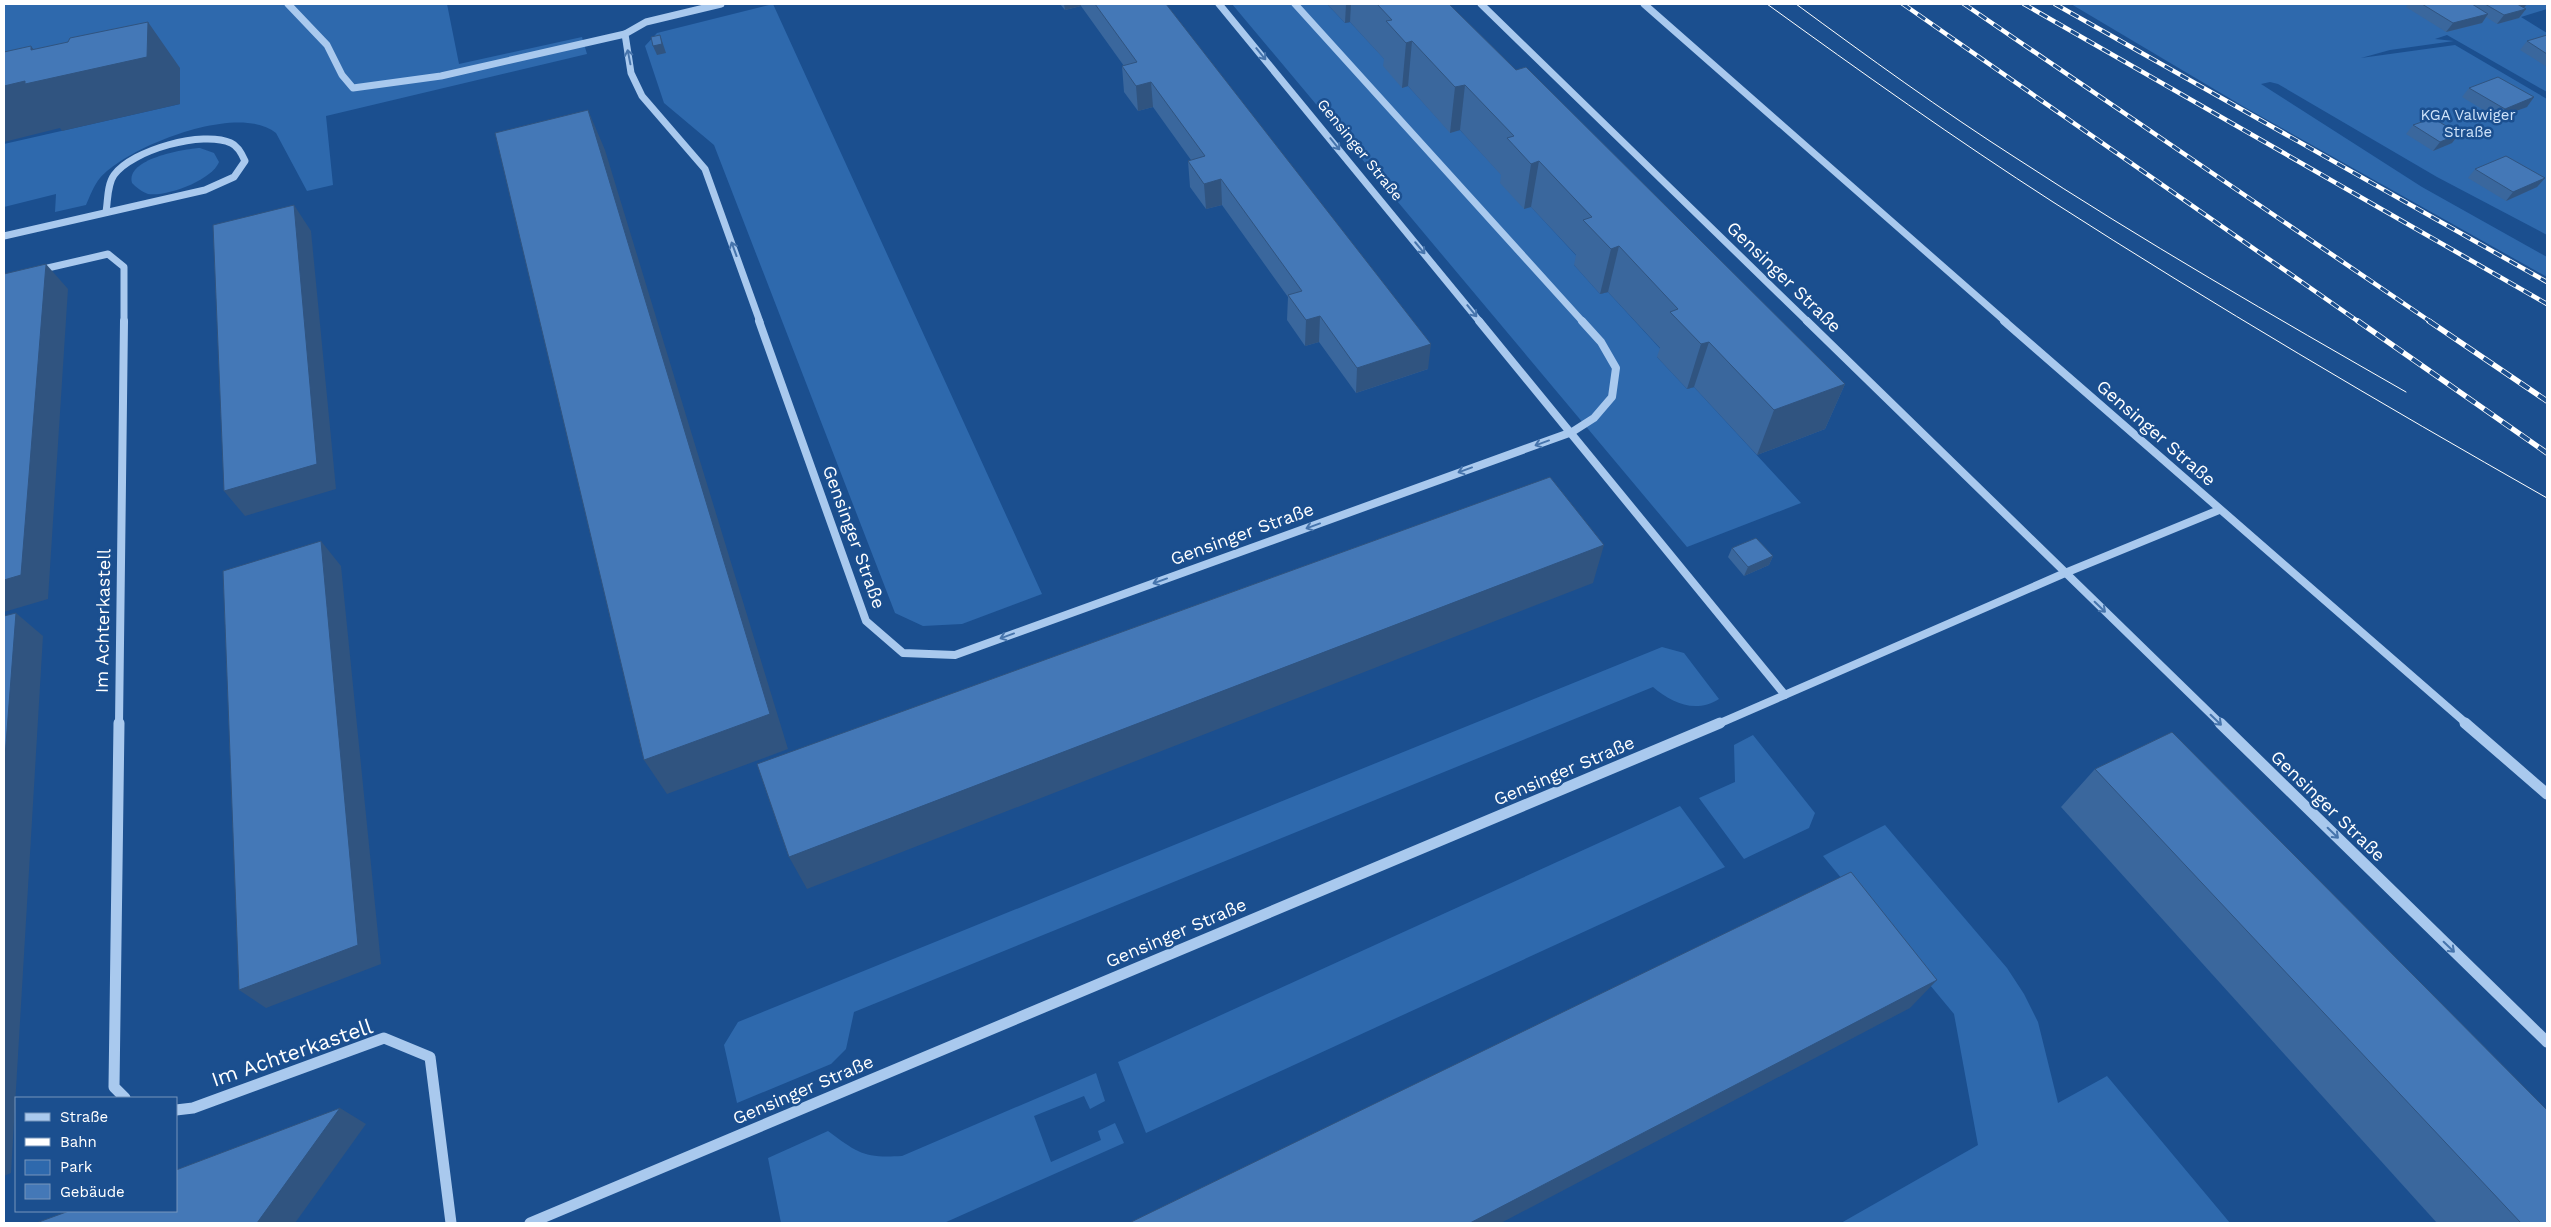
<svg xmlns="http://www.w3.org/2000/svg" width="2551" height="1227" viewBox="0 0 2551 1227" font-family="'Work Sans',sans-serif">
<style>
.green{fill:#2e69ad}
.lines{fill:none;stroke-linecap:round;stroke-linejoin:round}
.minor-far2{stroke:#a9c9ee;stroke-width:7}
.minor-far1{stroke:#a9c9ee;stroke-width:8}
.minor{stroke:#a9c9ee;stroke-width:11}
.tram{stroke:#fff;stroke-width:1}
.rail-far1-casing{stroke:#fff;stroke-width:4.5}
.rail-casing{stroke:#fff;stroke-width:5.5}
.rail-far1{stroke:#1b4f8f;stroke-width:3;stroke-dasharray:9;stroke-linecap:butt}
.rail{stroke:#1b4f8f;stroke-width:4;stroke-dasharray:11;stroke-linecap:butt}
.wall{fill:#3a679d}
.shaded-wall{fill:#305480}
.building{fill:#4478b7;stroke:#305480}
.oneway{stroke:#4674ac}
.labels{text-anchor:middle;stroke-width:5;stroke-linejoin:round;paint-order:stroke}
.far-park-label{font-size:15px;fill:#cfe3fa;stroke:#1b4f8f}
.far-street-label{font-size:15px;fill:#fff;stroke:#1b4f8f}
.street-label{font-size:18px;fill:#fff;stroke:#1b4f8f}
.near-street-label{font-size:21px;fill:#fff;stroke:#1b4f8f}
</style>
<rect width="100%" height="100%" fill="#1b4f8f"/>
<g class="green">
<path d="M4,4H447L459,64L582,37L587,54L326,116L333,185L307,191L276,133C239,102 128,146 100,178C94,185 90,196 86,205L55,212L56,194L4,207V144L180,104V69L4,107Z"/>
<polygon points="773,4 1042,594 962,624 923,626 895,613 714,145 664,103 645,46 657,33"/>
<polygon points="1232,4 1327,4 1345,23 1350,22 1389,64 1402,87 1408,86 1450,132 1460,130 1583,263 1574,265 1600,294 1608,292 1665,354 1657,357 1687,389 1694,387 1801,503 1687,547"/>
<polygon points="2071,4 2547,4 2547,9 2521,17 2547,33 2547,92 2447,35 2435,39 2454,41 2390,50 2361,58 2455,45 2547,99 2547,235 2437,177 2278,84 2270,82 2261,84 2422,187 2547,257 2547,277 2246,108"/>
<path d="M200,148L214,153L219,162C212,180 167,197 148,194C142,192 136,187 132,183C125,159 183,149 200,148Z"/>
<path d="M1662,647L1684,653L1719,699C1695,714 1672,703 1653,687L854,1012L846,1049L831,1064L737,1103L724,1045L738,1022Z"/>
<polygon points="1753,735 1815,813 1809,828 1744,859 1699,798 1735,782 1734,745"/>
<polygon points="1680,806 1725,867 1146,1133 1118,1062"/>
<polygon points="1885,825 2007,968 2024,994 2038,1022 2058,1103 2107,1076 2230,1223 1841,1223 1978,1145 1954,1014 1823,856"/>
<path d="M1096,1073L1105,1101L1090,1109L1084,1096L1034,1116L1051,1162L1101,1140L1098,1131L1115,1123L1124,1143L944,1223H781L768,1158L828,1131C859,1154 864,1158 902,1156Z"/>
</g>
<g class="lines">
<g class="minor-far2">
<polyline points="288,4 327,45 342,75 353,88 441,76 625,34"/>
<polyline points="721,4 646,22 625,34 631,73 642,96 705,169 760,322"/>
<polyline points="1219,4 1480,322"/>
<polyline points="1295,4 1583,322"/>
<polyline points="1481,4 1808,322"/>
<polyline points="1644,4 2006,322"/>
<path d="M4,236L205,190L234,177L245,161C242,154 238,146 231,143C203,130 132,150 114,175C107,185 108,200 106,212"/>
<polyline points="39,270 108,254 124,267 124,322"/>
</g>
<g class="minor-far1">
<polyline points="759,321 866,621 903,653 955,655 1572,432 1594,418 1612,397 1616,368 1601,342 1582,321"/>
<polyline points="1479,321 1785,695"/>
<polyline points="1807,321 2221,724"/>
<polyline points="2004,321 2467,724"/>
<polyline points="119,724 124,321"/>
<polyline points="1718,724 2065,573 2219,510"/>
</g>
<g class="minor">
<polyline points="119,723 114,1087 125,1098"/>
<polyline points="2220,723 2547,1042"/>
<polyline points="2465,723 2547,794"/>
<polyline points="176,1110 193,1108 384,1038 430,1057 451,1223"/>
<polyline points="530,1223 1720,723"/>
</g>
<g class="tram">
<path d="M1767,4C1861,72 1955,139 2053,202C2215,306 2380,403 2547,498"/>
<path d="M1796,4C1868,57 1941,110 2016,158C2143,241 2275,317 2406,392"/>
</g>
<defs>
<g id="rail-far1">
<polyline points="1903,4 2359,322"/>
<polyline points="1964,4 2431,322"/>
<polyline points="2024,4 2547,304"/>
<polyline points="2055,4 2547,282"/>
</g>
<g id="rail">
<polyline points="2358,321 2547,453"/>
<polyline points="2429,321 2547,401"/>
</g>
</defs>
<use href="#rail-far1" class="rail-far1-casing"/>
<use href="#rail" class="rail-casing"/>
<use href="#rail-far1" class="rail-far1"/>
<use href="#rail" class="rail"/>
</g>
<g class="wall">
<polygon points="1060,4 1166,4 1428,369 1356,393 1319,342 1305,346 1287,320 1288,297 1222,205 1206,209 1190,187 1188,161 1191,160 1153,107 1138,111 1124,92 1122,66 1124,66 1081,6 1065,10"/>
<polygon points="1327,4 1449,4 1516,70 1845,384 1825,429 1757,455 1694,387 1687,389 1657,357 1660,348 1608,292 1600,294 1574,265 1576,255 1531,207 1524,209 1500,183 1501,175 1460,130 1450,133 1408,86 1402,88 1383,66 1384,59 1350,22 1345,23"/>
<polygon points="2408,4 2527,4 2524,8 2526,9 2519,18 2497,24 2486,17 2482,23 2446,32 2406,7"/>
<polygon points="2547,35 2547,67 2520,50 2527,41"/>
<polygon points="2469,88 2534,97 2527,107 2497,118 2462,97"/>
<polygon points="2413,125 2459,134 2452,143 2433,151 2406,134"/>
<polygon points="2475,169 2545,178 2537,187 2506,201 2468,178"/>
<polygon points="1732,548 1773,556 1769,565 1744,576 1728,557"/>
<polygon points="2095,769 2547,1223 2437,1223 2061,807"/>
</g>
<g class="shaded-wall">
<polygon points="1064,4 1081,4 1081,6 1065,10"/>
<polygon points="1346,4 1351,4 1350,22 1345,23"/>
<polygon points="2516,4 2527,4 2523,9"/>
<polygon points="2526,9 2519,18 2497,24 2504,15"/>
<polygon points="2488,14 2482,23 2446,32 2453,23"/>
<polygon points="148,22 180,68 180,104 62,131 60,128 4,142 4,86 31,50 31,46 55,77"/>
<polygon points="660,35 666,53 657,55 653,46"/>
<polygon points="1412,41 1408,86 1402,88 1406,43"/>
<polygon points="1151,82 1153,107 1138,111 1136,86"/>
<polygon points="1465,85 1460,130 1450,133 1455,87"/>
<polygon points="2534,97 2527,107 2497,118 2505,109"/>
<polygon points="588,110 605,150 788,749 667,794 644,760"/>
<polygon points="2459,134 2452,143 2433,151 2440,142"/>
<polygon points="1539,161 1531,207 1524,209 1531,164"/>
<polygon points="2545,178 2537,187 2506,201 2513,192"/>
<polygon points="1221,179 1222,205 1206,209 1204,184"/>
<polygon points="294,205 311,231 336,489 245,516 224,491"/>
<polygon points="1619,246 1608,292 1600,294 1611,249"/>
<polygon points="46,264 68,289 48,599 4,612 4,580"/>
<polygon points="1320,316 1319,342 1305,346 1306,320"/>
<polygon points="1709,342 1694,387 1687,389 1701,344"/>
<polygon points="1431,344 1428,369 1356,393 1357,368"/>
<polygon points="1845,384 1825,429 1757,455 1774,410"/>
<polygon points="321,541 341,566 381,964 266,1008 239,990"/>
<polygon points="1604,545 1593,583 807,889 789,857"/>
<polygon points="1773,556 1769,565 1744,576 1748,567"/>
<polygon points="16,613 43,636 11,1173 4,1176 4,770"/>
<polygon points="1937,980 1910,1008 1501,1223 1470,1223"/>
<polygon points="340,1108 366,1124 295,1223 257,1223"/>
</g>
<g class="building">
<polygon points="1095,4 1166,4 1431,344 1357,368 1320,316 1306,320 1288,295 1302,291 1221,179 1204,184 1188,161 1205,156 1151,82 1136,86 1122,66 1137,62"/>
<polygon points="1377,4 1449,4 1516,70 1526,67 1845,384 1774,410 1709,342 1701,344 1670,312 1678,309 1619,246 1611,249 1583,220 1592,217 1539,161 1531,164 1507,138 1514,136 1465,85 1455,87 1412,41 1406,43 1386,21 1392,20"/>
<polygon points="2422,4 2472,4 2488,14 2453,23"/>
<polygon points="2485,4 2517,4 2526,9 2504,15"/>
<polygon points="148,22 147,57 25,84 25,81 4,86 4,52 31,46 31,50 68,42 70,38"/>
<polygon points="660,35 662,44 653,46 651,37"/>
<polygon points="2547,35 2547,54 2527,41"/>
<polygon points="2498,77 2534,97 2505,109 2469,88"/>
<polygon points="588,110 770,714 644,760 495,133"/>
<polygon points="2433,118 2459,134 2440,142 2413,125"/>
<polygon points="2506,156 2545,178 2513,192 2475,169"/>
<polygon points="294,205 317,464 224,491 213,225"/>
<polygon points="46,264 21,575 4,580 4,274"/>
<polygon points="1550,477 1604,545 789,857 757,764"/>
<polygon points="1756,538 1773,556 1748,567 1732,548"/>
<polygon points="321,541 358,945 239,990 223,571"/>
<polygon points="16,613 4,770 4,616"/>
<polygon points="2172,732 2547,1110 2547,1223 2521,1223 2095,769"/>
<polygon points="1851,872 1937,980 1470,1223 1129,1223"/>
<polygon points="340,1108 257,1223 36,1223 69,1211 176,1211 176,1170"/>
</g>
<defs><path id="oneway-shaft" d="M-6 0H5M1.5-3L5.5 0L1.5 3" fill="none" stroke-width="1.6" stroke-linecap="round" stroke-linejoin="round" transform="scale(1.25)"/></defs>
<g class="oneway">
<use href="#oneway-shaft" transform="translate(1261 54) rotate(51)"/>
<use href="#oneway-shaft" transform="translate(629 57) rotate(-101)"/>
<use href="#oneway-shaft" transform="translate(1335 144) rotate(51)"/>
<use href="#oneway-shaft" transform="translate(1420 248) rotate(50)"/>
<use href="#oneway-shaft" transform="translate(734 249) rotate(-110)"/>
<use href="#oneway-shaft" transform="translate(1472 311) rotate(51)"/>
<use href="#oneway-shaft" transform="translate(1542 443) rotate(160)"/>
<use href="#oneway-shaft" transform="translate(1465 470) rotate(160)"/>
<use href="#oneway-shaft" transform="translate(1313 526) rotate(160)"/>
<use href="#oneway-shaft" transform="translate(1160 581) rotate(160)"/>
<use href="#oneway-shaft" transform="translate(2100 607) rotate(44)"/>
<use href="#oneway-shaft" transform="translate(1007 636) rotate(160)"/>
<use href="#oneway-shaft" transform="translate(2216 720) rotate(44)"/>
<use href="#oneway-shaft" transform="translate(2333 833) rotate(44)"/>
<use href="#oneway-shaft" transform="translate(2449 947) rotate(44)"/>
</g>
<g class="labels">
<g class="far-park-label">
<text x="2468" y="120">KGA Valwiger<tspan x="2468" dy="17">Straße</tspan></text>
</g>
<g class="far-street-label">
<text transform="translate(1360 150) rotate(51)" y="5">Gensinger Straße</text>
</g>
<g class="street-label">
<text transform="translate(1784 277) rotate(44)" y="6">Gensinger Straße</text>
<text transform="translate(2156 433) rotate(41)" y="6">Gensinger Straße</text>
<text transform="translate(1242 534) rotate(-20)" y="6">Gensinger Straße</text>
<text transform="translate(854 537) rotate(70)" y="6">Gensinger Straße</text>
<text transform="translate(103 621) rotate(-89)" y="6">Im Achterkastell</text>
<text transform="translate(1564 771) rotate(-23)" y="6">Gensinger Straße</text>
<text transform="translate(2328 806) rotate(44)" y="6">Gensinger Straße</text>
<text transform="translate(1176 933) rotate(-23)" y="6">Gensinger Straße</text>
<text transform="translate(803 1090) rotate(-23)" y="6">Gensinger Straße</text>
</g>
<g class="near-street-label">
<text transform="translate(292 1053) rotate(-19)" y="7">Im Achterkastell</text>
</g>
</g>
<rect width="2551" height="1227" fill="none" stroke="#ffffff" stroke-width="10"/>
<rect x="15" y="1097" width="162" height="115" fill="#1b4f8f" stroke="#7695bc"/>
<rect x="25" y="1113" width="25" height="8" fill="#a9c9ee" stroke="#7695bc"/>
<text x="60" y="1122" font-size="15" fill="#ffffff">Straße</text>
<rect x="25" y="1138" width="25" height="8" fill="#ffffff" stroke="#7695bc"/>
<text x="60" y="1147" font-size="15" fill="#ffffff">Bahn</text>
<rect x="25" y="1160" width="25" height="15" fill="#2e69ad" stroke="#7695bc"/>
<text x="60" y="1172" font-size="15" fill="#ffffff">Park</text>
<rect x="25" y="1184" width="25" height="15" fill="#4478b7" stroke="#7695bc"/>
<text x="60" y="1197" font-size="15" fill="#ffffff">Gebäude</text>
</svg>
